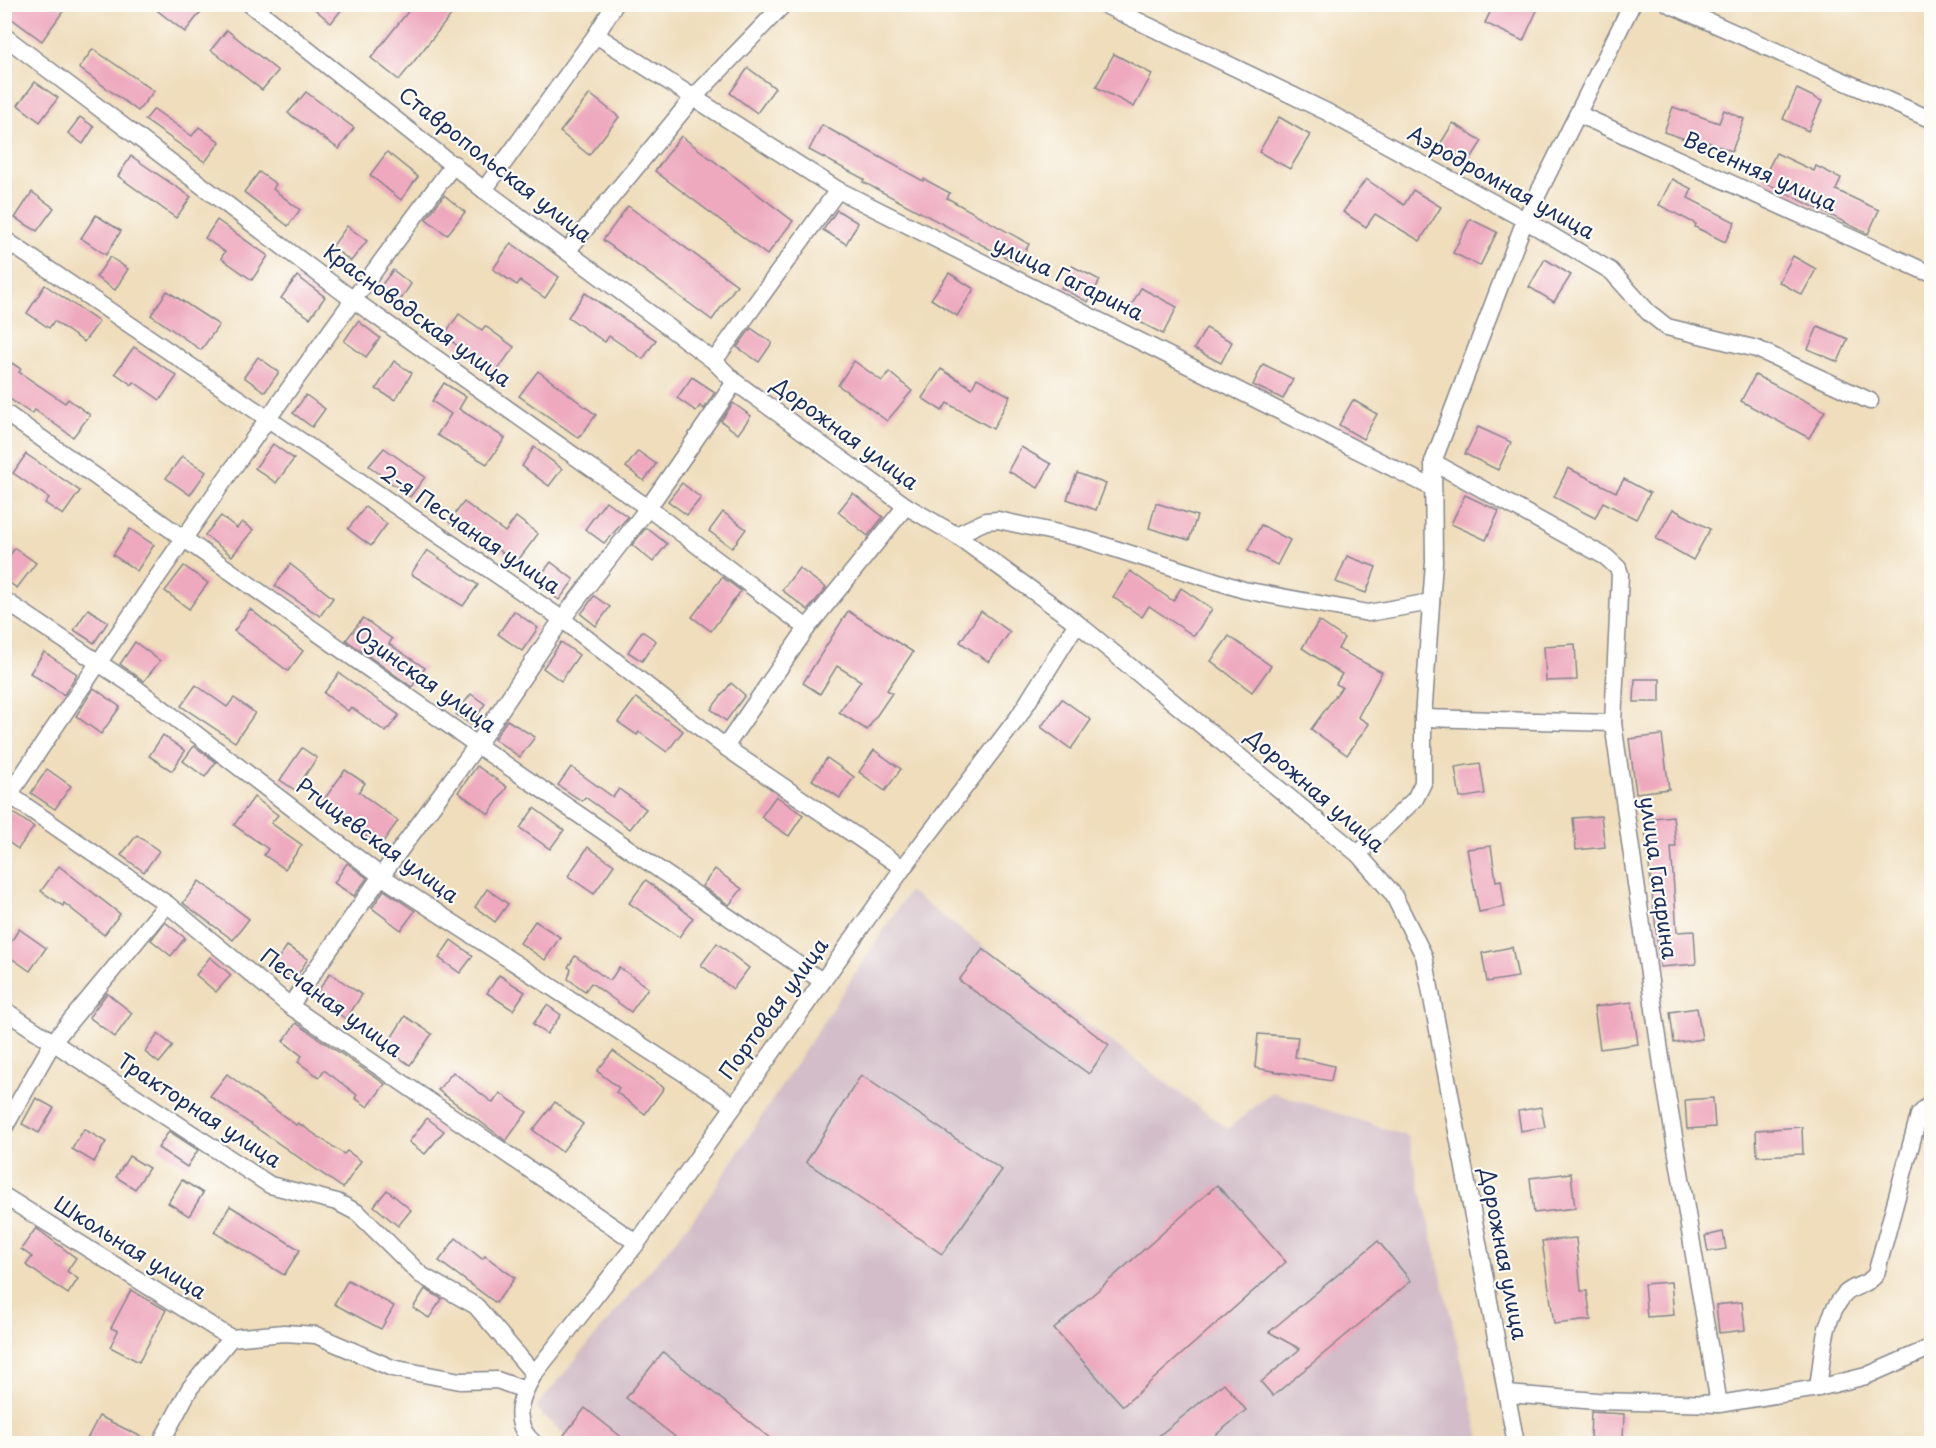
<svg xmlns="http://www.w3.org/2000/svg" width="1936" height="1448" viewBox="0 0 1936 1448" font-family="'Playpen Sans',sans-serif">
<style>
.industrial{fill:#d2bdc8}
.building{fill:#eea9be}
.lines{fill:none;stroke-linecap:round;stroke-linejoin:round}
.minor-casing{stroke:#85868c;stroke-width:19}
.minor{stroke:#fff;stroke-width:16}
.labels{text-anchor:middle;stroke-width:4.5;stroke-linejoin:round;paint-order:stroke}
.street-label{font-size:21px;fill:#1b2f5e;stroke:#fdfcf7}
</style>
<rect width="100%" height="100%" fill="#fdfcf7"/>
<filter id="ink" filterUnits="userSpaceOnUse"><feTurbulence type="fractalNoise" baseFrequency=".0167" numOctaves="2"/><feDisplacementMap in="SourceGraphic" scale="12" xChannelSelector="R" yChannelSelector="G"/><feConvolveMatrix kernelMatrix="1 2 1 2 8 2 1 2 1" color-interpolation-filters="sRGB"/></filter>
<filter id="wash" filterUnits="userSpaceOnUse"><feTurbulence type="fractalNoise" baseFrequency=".008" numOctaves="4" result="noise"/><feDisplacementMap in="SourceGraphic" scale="24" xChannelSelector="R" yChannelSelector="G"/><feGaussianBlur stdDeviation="1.35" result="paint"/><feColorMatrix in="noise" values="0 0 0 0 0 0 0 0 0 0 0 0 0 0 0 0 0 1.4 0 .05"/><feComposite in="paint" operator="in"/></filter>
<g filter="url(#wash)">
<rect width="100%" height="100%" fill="#efddbb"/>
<polygon class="industrial" points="909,891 1228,1129 1272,1092 1408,1136 1481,1443 575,1444 535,1408 701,1209"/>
<g id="blocks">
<g class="building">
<polygon points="4,4 56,4 64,10 42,41 4,13"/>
<polygon points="149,4 207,4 185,32"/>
<polygon points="309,4 346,4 331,23"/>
<polygon points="414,4 460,4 399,80 371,58"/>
<polygon points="1494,4 1540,4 1523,41 1485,23"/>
<polygon points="227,30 278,71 262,90 211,50"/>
<polygon points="93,49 154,91 138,111 79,68"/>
<polygon points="1114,54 1152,74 1134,107 1096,87"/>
<polygon points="748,68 775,88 757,113 730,93"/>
<polygon points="35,82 58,98 40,122 18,105"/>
<polygon points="1797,89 1822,101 1808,131 1783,119"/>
<polygon points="306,92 354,128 339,149 288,113"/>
<polygon points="590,94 619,117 589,155 560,132"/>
<polygon points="1673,107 1719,123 1724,110 1744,119 1732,151 1702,140 1700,144 1664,132"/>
<polygon points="154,109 192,136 199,127 220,142 205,162 145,120"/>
<polygon points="80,117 94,127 83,144 68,133"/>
<polygon points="1279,117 1310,135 1290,169 1259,152"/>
<polygon points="1453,123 1482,141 1468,163 1439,146"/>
<polygon points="822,125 923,181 924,179 950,193 947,198 1029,244 1018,264 863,182 864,179 809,150"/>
<polygon points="681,136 793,221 767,255 655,171"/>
<polygon points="387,152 418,177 401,200 370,175"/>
<polygon points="1776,153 1814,171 1816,166 1841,178 1836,190 1879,210 1868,234 1762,181"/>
<polygon points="131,156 191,197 176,218 118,176"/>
<polygon points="259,172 276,184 273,189 300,210 288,226 244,192"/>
<polygon points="1366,179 1404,205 1413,190 1441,207 1420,241 1375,214 1366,227 1343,212"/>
<polygon points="1672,179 1692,189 1688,198 1735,222 1725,242 1695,227 1696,224 1659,205"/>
<polygon points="32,192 54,208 37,231 15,218"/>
<polygon points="444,195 465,212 447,235 426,219"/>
<polygon points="628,206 737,285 712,320 603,240"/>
<polygon points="837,210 858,223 846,244 823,230"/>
<polygon points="96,215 121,231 106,255 81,238"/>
<polygon points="1470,219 1497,232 1480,266 1453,253"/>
<polygon points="217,220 268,256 252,280 221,258 225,252 205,238"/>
<polygon points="347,226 367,241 351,261 332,247"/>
<polygon points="511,243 559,277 545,298 520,281 517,285 493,269"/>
<polygon points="1793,256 1816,269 1802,295 1779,282"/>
<polygon points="110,257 128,269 115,290 96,277"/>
<polygon points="1545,259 1571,275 1554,302 1529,287"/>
<polygon points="1072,266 1100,280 1088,302 1061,288"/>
<polygon points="393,270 411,284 396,307 376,292"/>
<polygon points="949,273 974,289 957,316 931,299"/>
<polygon points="297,276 325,297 310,318 281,298"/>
<polygon points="45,285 99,322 84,342 54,321 49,328 27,313"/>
<polygon points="1141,288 1177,307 1163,334 1126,315"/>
<polygon points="167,291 219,325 201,350 151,315"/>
<polygon points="585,293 656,340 643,359 609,336 605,342 568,317"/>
<polygon points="459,314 482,330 485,326 514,347 494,375 444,335"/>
<polygon points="358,321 380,338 366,357 344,341"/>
<polygon points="1818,326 1848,339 1838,362 1808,349"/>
<polygon points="751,328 772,343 759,362 737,347"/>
<polygon points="1206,328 1232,342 1221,363 1194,349"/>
<polygon points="134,347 177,376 160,400 134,382 132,385 115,373"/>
<polygon points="258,357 279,372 265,392 244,377"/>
<polygon points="4,358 21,369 19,372 65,403 68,399 90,415 73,437 35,410 32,414 4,395"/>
<polygon points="394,361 412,373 395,400 376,389"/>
<polygon points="854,361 882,381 889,372 912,391 887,421 838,385"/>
<polygon points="1263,364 1293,379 1283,399 1253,385"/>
<polygon points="941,369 972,388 977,378 1010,396 993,429 947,403 942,411 922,398"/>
<polygon points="538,371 596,415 579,438 519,396"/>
<polygon points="1755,375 1825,411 1809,438 1741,401"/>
<polygon points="692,377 715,392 704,409 700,406 696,411 677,398"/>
<polygon points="444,383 466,397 459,409 505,438 487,464 437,435 451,414 432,401"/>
<polygon points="306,395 325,409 312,427 293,413"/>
<polygon points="1353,400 1377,414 1363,439 1339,425"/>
<polygon points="733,403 751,416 738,434 721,421"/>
<polygon points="1478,427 1511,442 1498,470 1465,454"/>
<polygon points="273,444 294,459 276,483 255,468"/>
<polygon points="534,447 562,469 549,486 522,466"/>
<polygon points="1021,447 1051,464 1038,488 1008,471"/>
<polygon points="384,448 425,477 410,497 369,466"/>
<polygon points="638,451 656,464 644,481 626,467"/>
<polygon points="26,454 80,491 63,515 45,503 49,498 13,473"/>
<polygon points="182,456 206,472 190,495 166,478"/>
<polygon points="1568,468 1616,492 1624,479 1650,493 1636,519 1603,502 1595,518 1554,497"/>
<polygon points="1077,473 1106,484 1096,510 1067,499"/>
<polygon points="682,483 701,498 687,515 668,501"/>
<polygon points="853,493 883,517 868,536 838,512"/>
<polygon points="1465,495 1499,511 1486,540 1451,524"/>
<polygon points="606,501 628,517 604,543 585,529"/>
<polygon points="464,502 505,532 516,517 538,534 516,563 475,532 471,538 449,522"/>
<polygon points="1156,503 1197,516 1189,540 1149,528"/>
<polygon points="365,507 387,524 371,546 348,529"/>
<polygon points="1673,509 1710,529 1693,560 1656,539"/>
<polygon points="723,512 746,529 732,548 709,531"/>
<polygon points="221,516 237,528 242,522 253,530 232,556 205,535"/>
<polygon points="1261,525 1290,540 1277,565 1248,550"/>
<polygon points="130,529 154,545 137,571 113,555"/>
<polygon points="645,529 648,529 667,544 653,562 632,545"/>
<polygon points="15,548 36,563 17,588 4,579 4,563"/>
<polygon points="427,550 478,585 463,606 411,574"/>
<polygon points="1347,556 1376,567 1366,593 1336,582"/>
<polygon points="551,562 574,580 559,600 536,581"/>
<polygon points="290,564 333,598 320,616 275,586"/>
<polygon points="184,566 208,583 189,609 165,591"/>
<polygon points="799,568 826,588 808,610 782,590"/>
<polygon points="1130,571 1173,601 1181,588 1212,609 1194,636 1149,606 1142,617 1113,597"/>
<polygon points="722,577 741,591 711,631 692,617"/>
<polygon points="594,596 610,607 596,626 581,614"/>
<polygon points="88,609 108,622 94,643 74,630"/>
<polygon points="250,609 303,651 288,671 234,631"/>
<polygon points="514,611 538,628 522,651 498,634"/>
<polygon points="848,611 913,652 887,690 892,693 867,730 839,712 861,681 837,666 820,694 803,683"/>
<polygon points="981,611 1010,632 989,662 960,642"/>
<polygon points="363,618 392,639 389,644 425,668 412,687 346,640"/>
<polygon points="1319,621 1344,638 1338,649 1382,672 1358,717 1369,724 1347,755 1311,729 1342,687 1336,684 1342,674 1302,648"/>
<polygon points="642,631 656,641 642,661 628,652"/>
<polygon points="1229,636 1271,666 1252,692 1211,661"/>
<polygon points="135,642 160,661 144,681 120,664"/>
<polygon points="561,642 579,655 561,681 543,668"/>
<polygon points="1575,644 1577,680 1546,681 1544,646"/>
<polygon points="44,652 77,674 64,695 30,673"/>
<polygon points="339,673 399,715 386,732 351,707 348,711 324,693"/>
<polygon points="1635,679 1660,679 1660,702 1634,702"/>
<polygon points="731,683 745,695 726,721 711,709"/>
<polygon points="196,685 227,707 234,698 255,713 235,742 181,706"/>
<polygon points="94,688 120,707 101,734 76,716"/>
<polygon points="471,694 485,704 471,725 456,714"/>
<polygon points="636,698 683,731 667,752 639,732 637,735 618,722"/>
<polygon points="1062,699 1091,720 1071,749 1041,727"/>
<polygon points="507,720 535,737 520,757 494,739"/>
<polygon points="163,735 185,751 172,771 149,756"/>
<polygon points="1662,735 1669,789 1636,793 1629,739"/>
<polygon points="194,746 216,762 205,777 183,761"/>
<polygon points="302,748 317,758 295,790 280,780"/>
<polygon points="874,750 901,769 885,791 859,772"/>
<polygon points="827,758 854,777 840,798 812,780"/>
<polygon points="1480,763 1485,794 1460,798 1455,767"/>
<polygon points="477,766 507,787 489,814 458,792"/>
<polygon points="571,767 613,797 619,789 646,809 630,829 585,797 582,801 558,785"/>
<polygon points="47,769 71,786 55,809 31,793"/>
<polygon points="345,770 365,783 359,792 398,821 380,846 358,831 361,827 323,801"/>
<polygon points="776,796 803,815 789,836 761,817"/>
<polygon points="254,797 278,815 271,823 302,845 285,869 264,855 268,849 234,825"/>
<polygon points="4,807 34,827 18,849 4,839"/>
<polygon points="534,808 564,830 550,849 520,828"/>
<polygon points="1601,816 1605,847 1576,850 1573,818"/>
<polygon points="1673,816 1676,847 1671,847 1677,932 1694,931 1696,964 1660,967 1644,819"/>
<polygon points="137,835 159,851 144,872 121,855"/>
<polygon points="1491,846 1496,881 1501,880 1505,907 1479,912 1467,849"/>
<polygon points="588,847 614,865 594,894 568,876"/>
<polygon points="347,863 367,878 354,896 334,883"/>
<polygon points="59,866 120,914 104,935 64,903 63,906 41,891"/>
<polygon points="715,869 742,889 729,905 702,886"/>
<polygon points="646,880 693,918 679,937 629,903"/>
<polygon points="199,881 249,919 233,940 183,903"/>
<polygon points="487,889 508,904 495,922 475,907"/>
<polygon points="384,890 415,911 401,930 372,908"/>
<polygon points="535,921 560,937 545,960 520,943"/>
<polygon points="165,922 185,938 171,956 151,940"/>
<polygon points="19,929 46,948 30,971 4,953"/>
<polygon points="451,940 473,956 460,973 439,958"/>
<polygon points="717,943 749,968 733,989 701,965"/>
<polygon points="287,946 308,959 294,980 273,966"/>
<polygon points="1512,947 1518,977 1487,982 1482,953"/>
<polygon points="983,949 1109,1045 1089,1074 959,980"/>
<polygon points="575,956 610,981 619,967 648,988 631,1012 591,983 585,991 568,979 571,969 568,967"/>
<polygon points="210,957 231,975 216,992 196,975"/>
<polygon points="330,973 362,995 346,1019 314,997"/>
<polygon points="499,975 525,992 513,1010 487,993"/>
<polygon points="107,993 132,1013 115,1037 89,1017"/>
<polygon points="1632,1002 1638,1044 1600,1049 1594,1007"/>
<polygon points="547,1005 561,1015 547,1034 533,1024"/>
<polygon points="1697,1008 1702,1039 1674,1043 1670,1012"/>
<polygon points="405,1016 432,1034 410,1065 385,1048"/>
<polygon points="296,1023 385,1084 368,1107 355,1098 357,1095 324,1070 319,1077 298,1062 302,1056 283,1041"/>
<polygon points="158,1034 173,1046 159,1063 145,1052"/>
<polygon points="1258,1034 1298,1037 1295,1057 1334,1066 1331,1081 1255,1068"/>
<polygon points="613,1051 664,1088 645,1114 616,1092 619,1088 597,1071"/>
<polygon points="453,1072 493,1103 500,1093 527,1112 506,1141 438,1090"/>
<polygon points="227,1074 296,1125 298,1123 344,1154 347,1151 361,1161 343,1188 210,1096"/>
<polygon points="861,1075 1002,1170 942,1254 806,1162"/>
<polygon points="36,1098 54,1108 39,1133 22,1124"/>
<polygon points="1713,1098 1715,1127 1687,1129 1685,1100"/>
<polygon points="555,1102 583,1124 562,1152 533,1130"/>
<polygon points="1541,1107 1545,1127 1521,1131 1518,1111"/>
<polygon points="427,1118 444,1131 425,1154 409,1142"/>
<polygon points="1802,1127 1803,1154 1757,1156 1756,1130"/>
<polygon points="84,1129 106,1142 94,1162 72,1149"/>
<polygon points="169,1131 198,1150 187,1167 158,1148"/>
<polygon points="129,1156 149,1168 135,1189 116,1177"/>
<polygon points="1571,1173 1575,1208 1534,1213 1530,1178"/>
<polygon points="182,1180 203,1193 189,1216 168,1203"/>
<polygon points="1217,1185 1286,1262 1123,1406 1054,1329"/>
<polygon points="387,1190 411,1210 398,1226 374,1206"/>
<polygon points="230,1206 300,1250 284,1275 214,1232"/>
<polygon points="36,1228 76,1258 67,1271 78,1279 68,1294 26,1265 32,1257 21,1249"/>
<polygon points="1723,1232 1726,1249 1708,1252 1705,1236"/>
<polygon points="456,1238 482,1259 485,1256 515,1278 496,1303 439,1261"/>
<polygon points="1576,1238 1581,1291 1587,1291 1591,1320 1554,1324 1542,1241"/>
<polygon points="1378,1241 1411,1281 1273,1396 1261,1382 1300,1349 1269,1332"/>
<polygon points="348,1280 394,1306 381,1329 334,1304"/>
<polygon points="1671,1282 1674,1315 1647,1317 1644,1284"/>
<polygon points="425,1289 442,1299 429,1318 413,1308"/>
<polygon points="131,1290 166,1310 139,1362 110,1347 118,1331 111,1328"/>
<polygon points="1742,1302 1745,1330 1719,1333 1716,1305"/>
<polygon points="663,1352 776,1443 683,1443 626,1398"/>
<polygon points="1224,1383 1246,1410 1206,1443 1150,1443"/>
<polygon points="585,1408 629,1443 574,1443 564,1435"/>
<polygon points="1591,1412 1624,1414 1623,1440 1590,1438"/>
<polygon points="99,1416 150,1441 150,1443 85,1443"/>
</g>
</g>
</g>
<g filter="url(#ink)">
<use href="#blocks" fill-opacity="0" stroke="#85868c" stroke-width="1.5"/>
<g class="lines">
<defs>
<g id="minor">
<polyline points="250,4 484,190 714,361 735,382 906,506 956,535 1077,623 1358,854 1393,894 1424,956 1516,1444"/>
<polyline points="1103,4 1327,112 1525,220 1611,271 1648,312 1667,327 1757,349 1870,401"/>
<polyline points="1669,4 1932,120"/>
<polyline points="596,35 838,190 1431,487"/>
<polyline points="4,36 352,299 648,508 807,628"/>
<polyline points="1578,114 1924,271"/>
<polyline points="484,190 596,35 615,4"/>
<polyline points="4,239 562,619 725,747 903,868"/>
<polyline points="568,250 693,98 784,4"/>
<polyline points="714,361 838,190"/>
<polyline points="4,412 477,745 822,981"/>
<polyline points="1433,462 1606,557 1618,568 1620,574 1613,723 1662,1065 1719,1404"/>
<polyline points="956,535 986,521 998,520 1081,538 1244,590 1368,613 1431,602"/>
<polyline points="4,600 132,685 381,876 733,1105"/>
<polyline points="1423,718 1613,723"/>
<polyline points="725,747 807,628 906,506"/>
<polyline points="4,791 167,904 290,1006 637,1243"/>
<path d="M9,795C153,581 299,369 454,164"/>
<polyline points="1358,854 1415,799 1423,783 1423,718 1434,562 1433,462 1525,220 1632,4"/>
<polyline points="290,1006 381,876 477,745 562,619 648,508 735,382"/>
<polyline points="4,1010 270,1185 337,1202 358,1213 421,1275 476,1306 534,1374"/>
<polyline points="4,1128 53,1042 167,904"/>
<polyline points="4,1196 231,1338"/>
<path d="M1818,1388C1823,1357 1822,1318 1845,1294C1854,1285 1869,1285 1876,1274L1919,1115L1932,1102"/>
<polyline points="1507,1394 1597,1401 1719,1404 1818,1388 1866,1376 1932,1347"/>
<polyline points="160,1444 190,1388 231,1338 284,1333 316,1335 392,1368 460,1381 497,1380 525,1390"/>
<path d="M535,1444C510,1423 519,1399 534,1374L637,1243L903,868L1019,716L1077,623"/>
</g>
</defs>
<use href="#minor" class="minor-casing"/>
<use href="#minor" class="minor"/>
</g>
</g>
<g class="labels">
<g class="street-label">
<text transform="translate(495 165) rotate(38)" y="7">Ставропольская улица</text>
<text transform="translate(1760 172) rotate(24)" y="7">Весенняя улица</text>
<text transform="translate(1501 183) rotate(29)" y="7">Аэродромная улица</text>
<text transform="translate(1068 279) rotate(26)" y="7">улица Гагарина</text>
<text transform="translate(417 316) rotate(36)" y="7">Красноводская улица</text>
<text transform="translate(845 434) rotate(36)" y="7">Дорожная улица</text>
<text transform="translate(470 530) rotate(34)" y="7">2-я Песчаная улица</text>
<text transform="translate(425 680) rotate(35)" y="7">Озинская улица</text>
<text transform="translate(1315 791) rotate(41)" y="7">Дорожная улица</text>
<text transform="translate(377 841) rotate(36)" y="7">Ртищевская улица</text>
<text transform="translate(1658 878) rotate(82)" y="7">улица Гагарина</text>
<text transform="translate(331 1003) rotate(36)" y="7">Песчаная улица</text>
<text transform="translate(774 1009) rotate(-54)" y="7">Портовая улица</text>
<text transform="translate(199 1111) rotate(33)" y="7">Тракторная улица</text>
<text transform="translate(130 1248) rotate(32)" y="7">Школьная улица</text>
<text transform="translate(1503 1254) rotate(79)" y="7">Дорожная улица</text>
</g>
</g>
<rect width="1936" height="1448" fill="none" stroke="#fdfcf7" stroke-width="24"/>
</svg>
